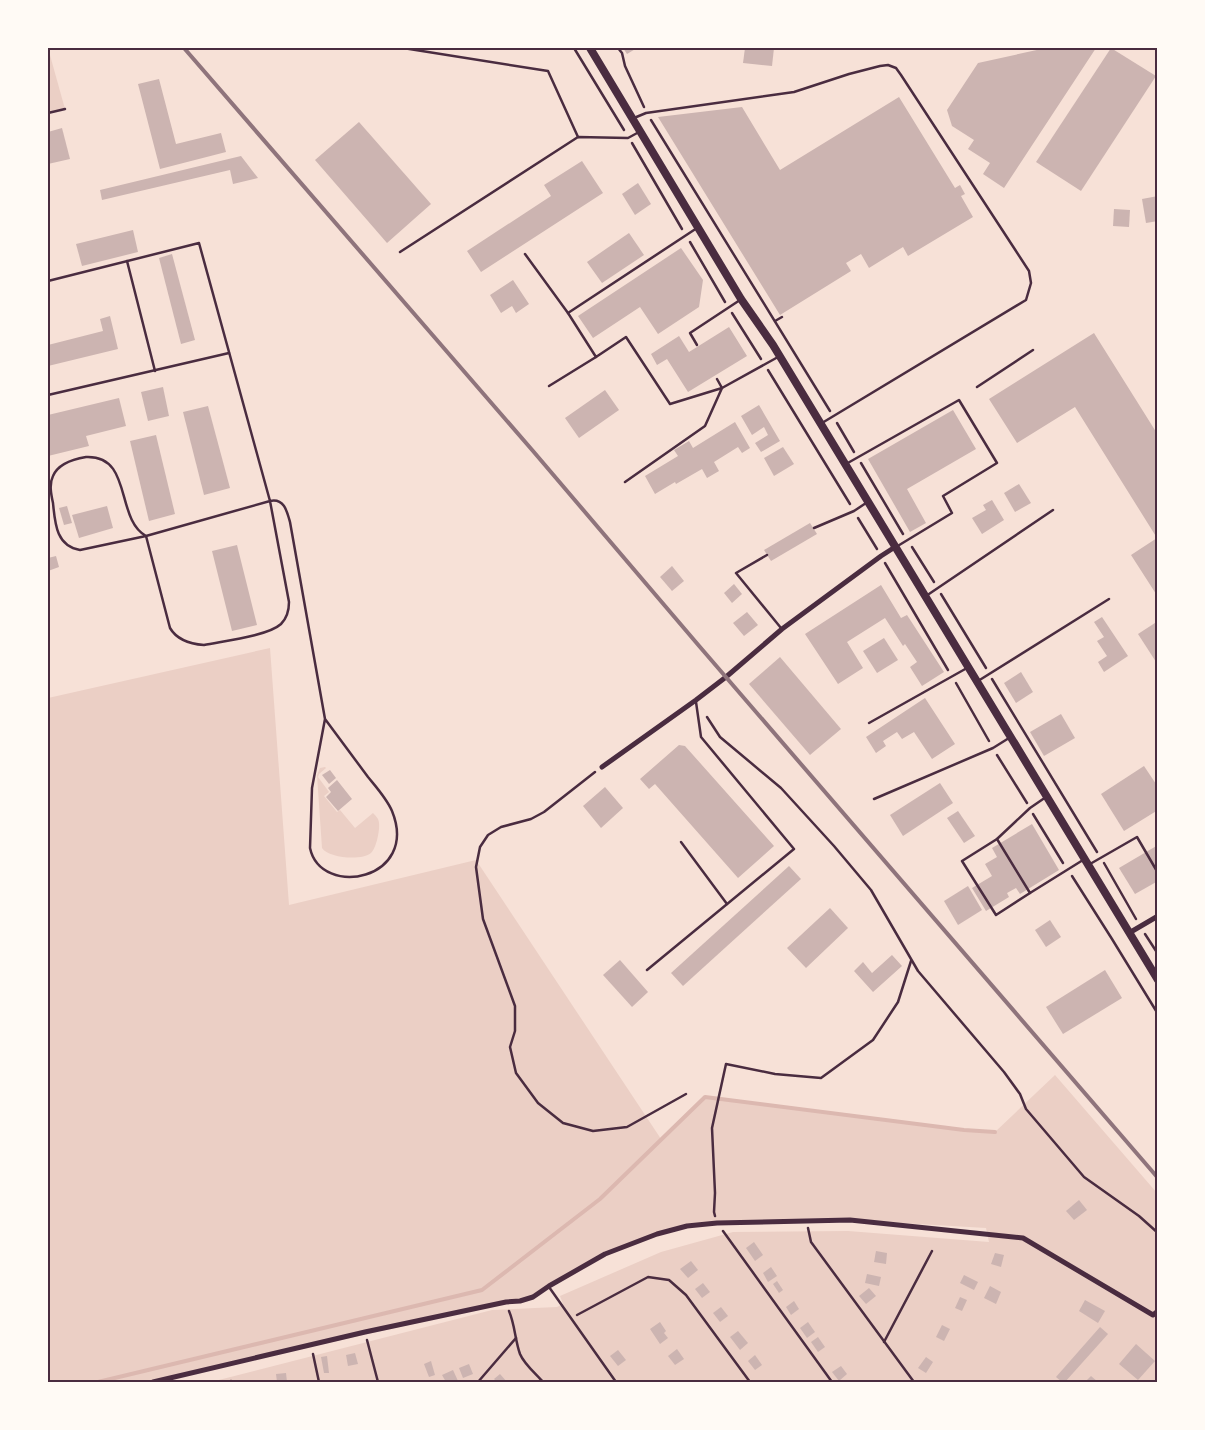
<svg xmlns="http://www.w3.org/2000/svg" width="1205" height="1430" viewBox="0 0 1205 1430" font-family="'DM Sans',sans-serif">
<style>
.green{fill:#ebcfc5}
.lines{fill:none;stroke-linecap:round;stroke-linejoin:round}
.stream{stroke:#dcb8b0;stroke-width:4}
.building{fill:#ccb4b1}
.path{stroke:#4a2c40;stroke-width:2.5}
.service{stroke:#4a2c40;stroke-width:2.5}
.minor{stroke:#4a2c40;stroke-width:5}
.secondary{stroke:#4a2c40;stroke-width:8}
.rail{stroke:#8f747c;stroke-width:4}
.neatline{fill:none;stroke:#4a2c40;stroke-width:2}
</style>
<rect width="100%" height="100%" fill="#f7e1d7"/>
<g class="green">
<polygon points="48,48 65,109 48,113"/>
<polygon points="270,648 289,905 476,860 661,1139 705,1097 964,1130 995,1132 1055,1075 1157,1193 1157,1382 211,1382 492,1310 557,1307 563,1304 560,1296 661,1252 733,1232 848,1231 989,1242 986,1228 850,1220 687,1226 605,1254 533,1297 153,1382 48,1382 48,698"/>
<path d="M325,767L326,768L319,774L318,777L329,792L324,796L337,812L340,810L355,828L373,813C376,816 379,819 379,823C380,830 376,849 371,853C362,861 328,858 322,848L317,775L320,768Z"/>
</g>
<g class="lines">
<polyline class="stream" points="98,1382 482,1290 600,1199 705,1097 964,1130 995,1132"/>
</g>
<g class="building">
<polygon points="623,48 637,48 627,54"/>
<polygon points="745,48 774,48 772,66 743,63"/>
<polygon points="1046,48 1096,48 1004,188 983,174 990,163 968,149 974,140 952,126 947,110 978,63"/>
<polygon points="1111,48 1156,76 1081,191 1036,162"/>
<polygon points="159,79 176,144 221,133 226,152 160,169 138,84"/>
<polygon points="899,97 955,188 960,185 965,194 961,196 973,217 908,256 903,247 869,268 861,254 846,263 851,271 780,315 658,117 742,107 780,170"/>
<polygon points="359,122 431,204 387,243 315,160"/>
<polygon points="62,128 70,159 48,164 48,132"/>
<polygon points="241,156 258,178 233,184 230,170 102,200 100,190"/>
<polygon points="582,161 603,193 481,272 467,251 551,196 544,185"/>
<polygon points="638,183 651,204 635,215 622,194"/>
<polygon points="1158,196 1158,221 1146,223 1142,199"/>
<polygon points="1114,209 1130,210 1129,227 1113,226"/>
<polygon points="133,230 138,252 82,266 76,244"/>
<polygon points="629,233 644,255 602,283 587,262"/>
<polygon points="681,248 703,280 699,307 658,334 640,307 593,338 578,316"/>
<polygon points="172,254 195,340 181,344 159,258"/>
<polygon points="513,280 529,304 516,313 512,306 501,313 490,295"/>
<polygon points="110,316 118,349 48,366 48,345 103,331 100,319"/>
<polygon points="729,327 747,356 688,392 667,359 657,365 651,354 679,336 689,352"/>
<polygon points="1094,333 1158,435 1158,597 1131,555 1157,538 1075,407 1017,443 989,399"/>
<polygon points="163,387 169,416 148,421 141,392"/>
<polygon points="605,390 619,410 579,438 565,418"/>
<polygon points="119,398 126,426 86,436 89,446 48,456 48,415"/>
<polygon points="759,405 780,441 761,452 755,443 768,435 764,427 752,435 741,416"/>
<polygon points="208,406 230,488 204,495 183,412"/>
<polygon points="953,410 976,449 907,489 926,523 910,532 868,459"/>
<polygon points="735,422 750,448 742,453 738,447 714,462 719,471 707,478 702,469 676,484 675,482 655,494 645,476 678,456 674,450 689,441 693,448"/>
<polygon points="156,435 175,514 149,521 130,441"/>
<polygon points="783,447 794,464 774,476 764,458"/>
<polygon points="1019,484 1031,503 1015,512 1004,493"/>
<polygon points="992,500 1004,520 982,534 972,518 986,510 983,505"/>
<polygon points="67,506 72,523 64,525 59,508"/>
<polygon points="107,506 113,528 79,538 72,515"/>
<polygon points="810,523 817,534 771,561 764,550"/>
<polygon points="237,545 257,625 232,631 212,551"/>
<polygon points="56,556 59,567 48,571 48,558"/>
<polygon points="672,566 684,581 672,591 660,577"/>
<polygon points="734,584 742,594 732,603 724,593"/>
<polygon points="881,585 901,618 907,615 944,672 922,686 910,667 917,662 905,644 903,646 885,618 847,642 863,668 838,684 805,634"/>
<polygon points="747,612 758,625 744,636 733,623"/>
<polygon points="1102,617 1128,656 1104,672 1098,662 1107,656 1097,641 1104,637 1094,622"/>
<polygon points="1158,621 1158,665 1138,634"/>
<polygon points="884,638 898,660 877,673 863,651"/>
<polygon points="780,657 841,729 810,755 749,684"/>
<polygon points="1021,672 1033,692 1016,703 1004,683"/>
<polygon points="925,698 955,744 932,759 914,732 902,739 897,732 883,741 886,746 876,753 866,737"/>
<polygon points="1061,714 1075,738 1044,756 1030,732"/>
<polygon points="679,745 685,746 774,846 738,878 655,784 649,789 640,779"/>
<polygon points="1144,766 1158,787 1158,810 1124,831 1101,794"/>
<polygon points="330,770 336,778 329,784 322,775"/>
<polygon points="337,780 352,799 338,811 326,797 331,792 328,788"/>
<polygon points="940,783 953,803 903,836 890,815"/>
<polygon points="605,787 623,808 601,828 583,806"/>
<polygon points="958,811 975,836 964,843 947,818"/>
<polygon points="1032,824 1059,870 1020,894 1016,888 1007,893 1009,897 986,911 972,888 992,876 985,864 997,857 992,848"/>
<polygon points="1158,845 1158,881 1135,894 1119,868"/>
<polygon points="789,866 801,879 683,986 671,973"/>
<polygon points="968,886 982,910 958,925 944,901"/>
<polygon points="830,908 848,928 806,968 787,948"/>
<polygon points="1050,920 1061,937 1046,947 1035,930"/>
<polygon points="892,955 902,966 873,992 854,971 863,962 872,973"/>
<polygon points="620,960 648,992 632,1007 603,975"/>
<polygon points="1105,970 1122,998 1063,1034 1046,1007"/>
<polygon points="1079,1200 1087,1210 1074,1220 1066,1211"/>
<polygon points="754,1242 763,1255 755,1261 746,1248"/>
<polygon points="876,1251 887,1253 886,1264 874,1262"/>
<polygon points="995,1253 1004,1255 1001,1267 991,1264"/>
<polygon points="691,1261 698,1270 688,1278 680,1269"/>
<polygon points="771,1267 777,1276 768,1282 763,1273"/>
<polygon points="867,1274 881,1277 879,1286 865,1283"/>
<polygon points="964,1275 978,1282 974,1290 960,1283"/>
<polygon points="777,1281 783,1290 779,1293 773,1284"/>
<polygon points="703,1283 710,1292 702,1298 695,1289"/>
<polygon points="990,1286 1001,1292 996,1304 984,1298"/>
<polygon points="869,1288 876,1296 866,1304 859,1296"/>
<polygon points="960,1297 967,1300 962,1311 955,1308"/>
<polygon points="1085,1300 1105,1311 1098,1323 1079,1311"/>
<polygon points="794,1301 799,1309 791,1315 786,1307"/>
<polygon points="721,1307 728,1316 720,1322 713,1313"/>
<polygon points="660,1322 666,1331 664,1333 668,1338 660,1344 650,1329"/>
<polygon points="808,1322 815,1332 807,1338 800,1328"/>
<polygon points="942,1325 950,1329 944,1341 936,1337"/>
<polygon points="1100,1327 1108,1334 1065,1382 1062,1382 1056,1377"/>
<polygon points="738,1331 748,1343 740,1350 730,1337"/>
<polygon points="818,1337 825,1347 818,1352 811,1342"/>
<polygon points="1136,1344 1155,1361 1138,1380 1119,1364"/>
<polygon points="677,1349 684,1359 675,1365 668,1356"/>
<polygon points="618,1350 626,1360 618,1366 610,1356"/>
<polygon points="355,1353 358,1364 348,1366 346,1355"/>
<polygon points="755,1355 762,1365 755,1370 748,1361"/>
<polygon points="327,1356 329,1373 324,1373 321,1357"/>
<polygon points="926,1357 933,1362 926,1373 918,1368"/>
<polygon points="431,1361 435,1375 429,1377 424,1364"/>
<polygon points="469,1364 473,1374 463,1378 459,1368"/>
<polygon points="841,1366 847,1374 839,1381 832,1372"/>
<polygon points="453,1370 458,1381 454,1382 446,1382 442,1375"/>
<polygon points="286,1373 287,1382 277,1382 276,1374"/>
<polygon points="500,1374 507,1382 497,1382 494,1379"/>
<polygon points="1091,1376 1098,1382 1085,1382"/>
</g>
<g class="lines">
<g class="path">
<polyline points="574,48 624,130"/>
<polyline points="618,48 622,53 625,66 644,107"/>
<polyline points="651,120 830,411"/>
<polyline points="632,143 682,229"/>
<polyline points="690,242 725,302"/>
<polyline points="732,313 761,359"/>
<polyline points="775,321 782,317"/>
<polyline points="768,370 850,504"/>
<polyline points="837,423 854,452"/>
<polyline points="861,463 903,534"/>
<polyline points="858,518 877,549"/>
<polyline points="912,547 934,582"/>
<polyline points="885,563 948,670"/>
<polyline points="941,594 986,668"/>
<polyline points="992,679 1097,852"/>
<polyline points="956,683 989,741"/>
<polyline points="707,717 720,737 781,788 834,846 871,890 918,971 1004,1072 1020,1094 1026,1109 1084,1177 1139,1216 1158,1233"/>
<polyline points="997,755 1027,803"/>
<polyline points="595,772 544,812 531,819 501,827 488,835 480,847 476,867 483,919 515,1006 515,1031 510,1047 516,1073 538,1103 563,1123 593,1131 627,1127 686,1094"/>
<polyline points="1033,814 1063,863"/>
<polyline points="1104,863 1136,919"/>
<polyline points="1072,876 1112,939 1158,1014"/>
<polyline points="1145,934 1158,954"/>
<polyline points="715,1216 714,1212 715,1193 712,1128 726,1064 775,1074 821,1078 873,1040 898,1002 911,961"/>
<polyline points="808,1228 811,1242 914,1382"/>
<polyline points="723,1231 832,1382"/>
<path d="M509,1311C515,1325 515,1340 520,1354C524,1364 536,1374 543,1382"/>
<polyline points="577,1315 648,1277 669,1280 686,1295 750,1382"/>
<polyline points="367,1340 378,1382"/>
<polyline points="884,1342 932,1251"/>
<polyline points="313,1354 319,1382"/>
<polyline points="231,1381 231,1382"/>
<polyline points="478,1382 516,1338"/>
</g>
<g class="service">
<polyline points="403,48 548,71 578,137"/>
<polyline points="48,113 65,109"/>
<polyline points="634,118 646,113 794,92 849,74 880,66 888,65 896,68 901,75 1029,271 1031,283 1026,300 822,423"/>
<polyline points="400,252 578,137 628,138 639,132"/>
<polyline points="525,254 568,313"/>
<polyline points="127,261 155,371"/>
<path d="M48,281L199,243L270,501L146,536L170,628C177,640 191,644 204,645C223,641 268,636 281,624C287,618 289,611 289,602L270,501C284,498 287,511 290,522L325,719L312,788L310,848C321,899 420,880 392,811C387,799 377,788 368,777C354,758 339,738 325,719"/>
<polyline points="697,345 690,333 740,300"/>
<polyline points="717,379 722,388 778,357"/>
<polyline points="549,386 596,357"/>
<polyline points="977,387 1033,350"/>
<polyline points="48,395 229,353"/>
<path d="M86,457C133,455 115,519 146,536L80,550C56,546 55,523 53,503C51,494 49,484 53,476C58,464 74,459 86,457Z"/>
<polyline points="846,464 959,400 997,463 943,496 952,513 896,547"/>
<polyline points="625,482 705,426 722,388 670,404 626,337 596,357 568,313 697,228"/>
<polyline points="814,528 854,511 866,503"/>
<polyline points="767,555 736,573 781,628"/>
<polyline points="926,596 1053,510"/>
<polyline points="978,681 1109,599"/>
<polyline points="869,723 967,668"/>
<polyline points="1046,797 1030,808 997,839 1030,893 1083,860"/>
<polyline points="874,799 993,748 1009,738"/>
<polyline points="997,839 962,861 996,915 1030,893"/>
<polyline points="681,842 727,904"/>
<polyline points="1090,864 1137,837 1158,873"/>
<polyline points="647,970 794,849 701,737 696,702"/>
<polyline points="549,1287 616,1382"/>
</g>
<g class="minor">
<polyline points="602,767 696,700 726,677 782,629 881,556 895,547"/>
<polyline points="1129,933 1158,916"/>
<polyline points="153,1382 365,1332 506,1302 520,1301 533,1297 549,1286 605,1254 657,1234 687,1226 717,1223 850,1220 1023,1238 1153,1315 1158,1311"/>
</g>
<polyline class="secondary" points="590,48 741,299 773,345 1158,980"/>
<polyline class="rail" points="184,48 533,451 700,647 1158,1178"/>
</g>
<rect width="1205" height="1430" fill="none" stroke="#fffaf5" stroke-width="98"/>
<rect x="49" y="49" width="1107" height="1332" class="neatline"/>
</svg>
